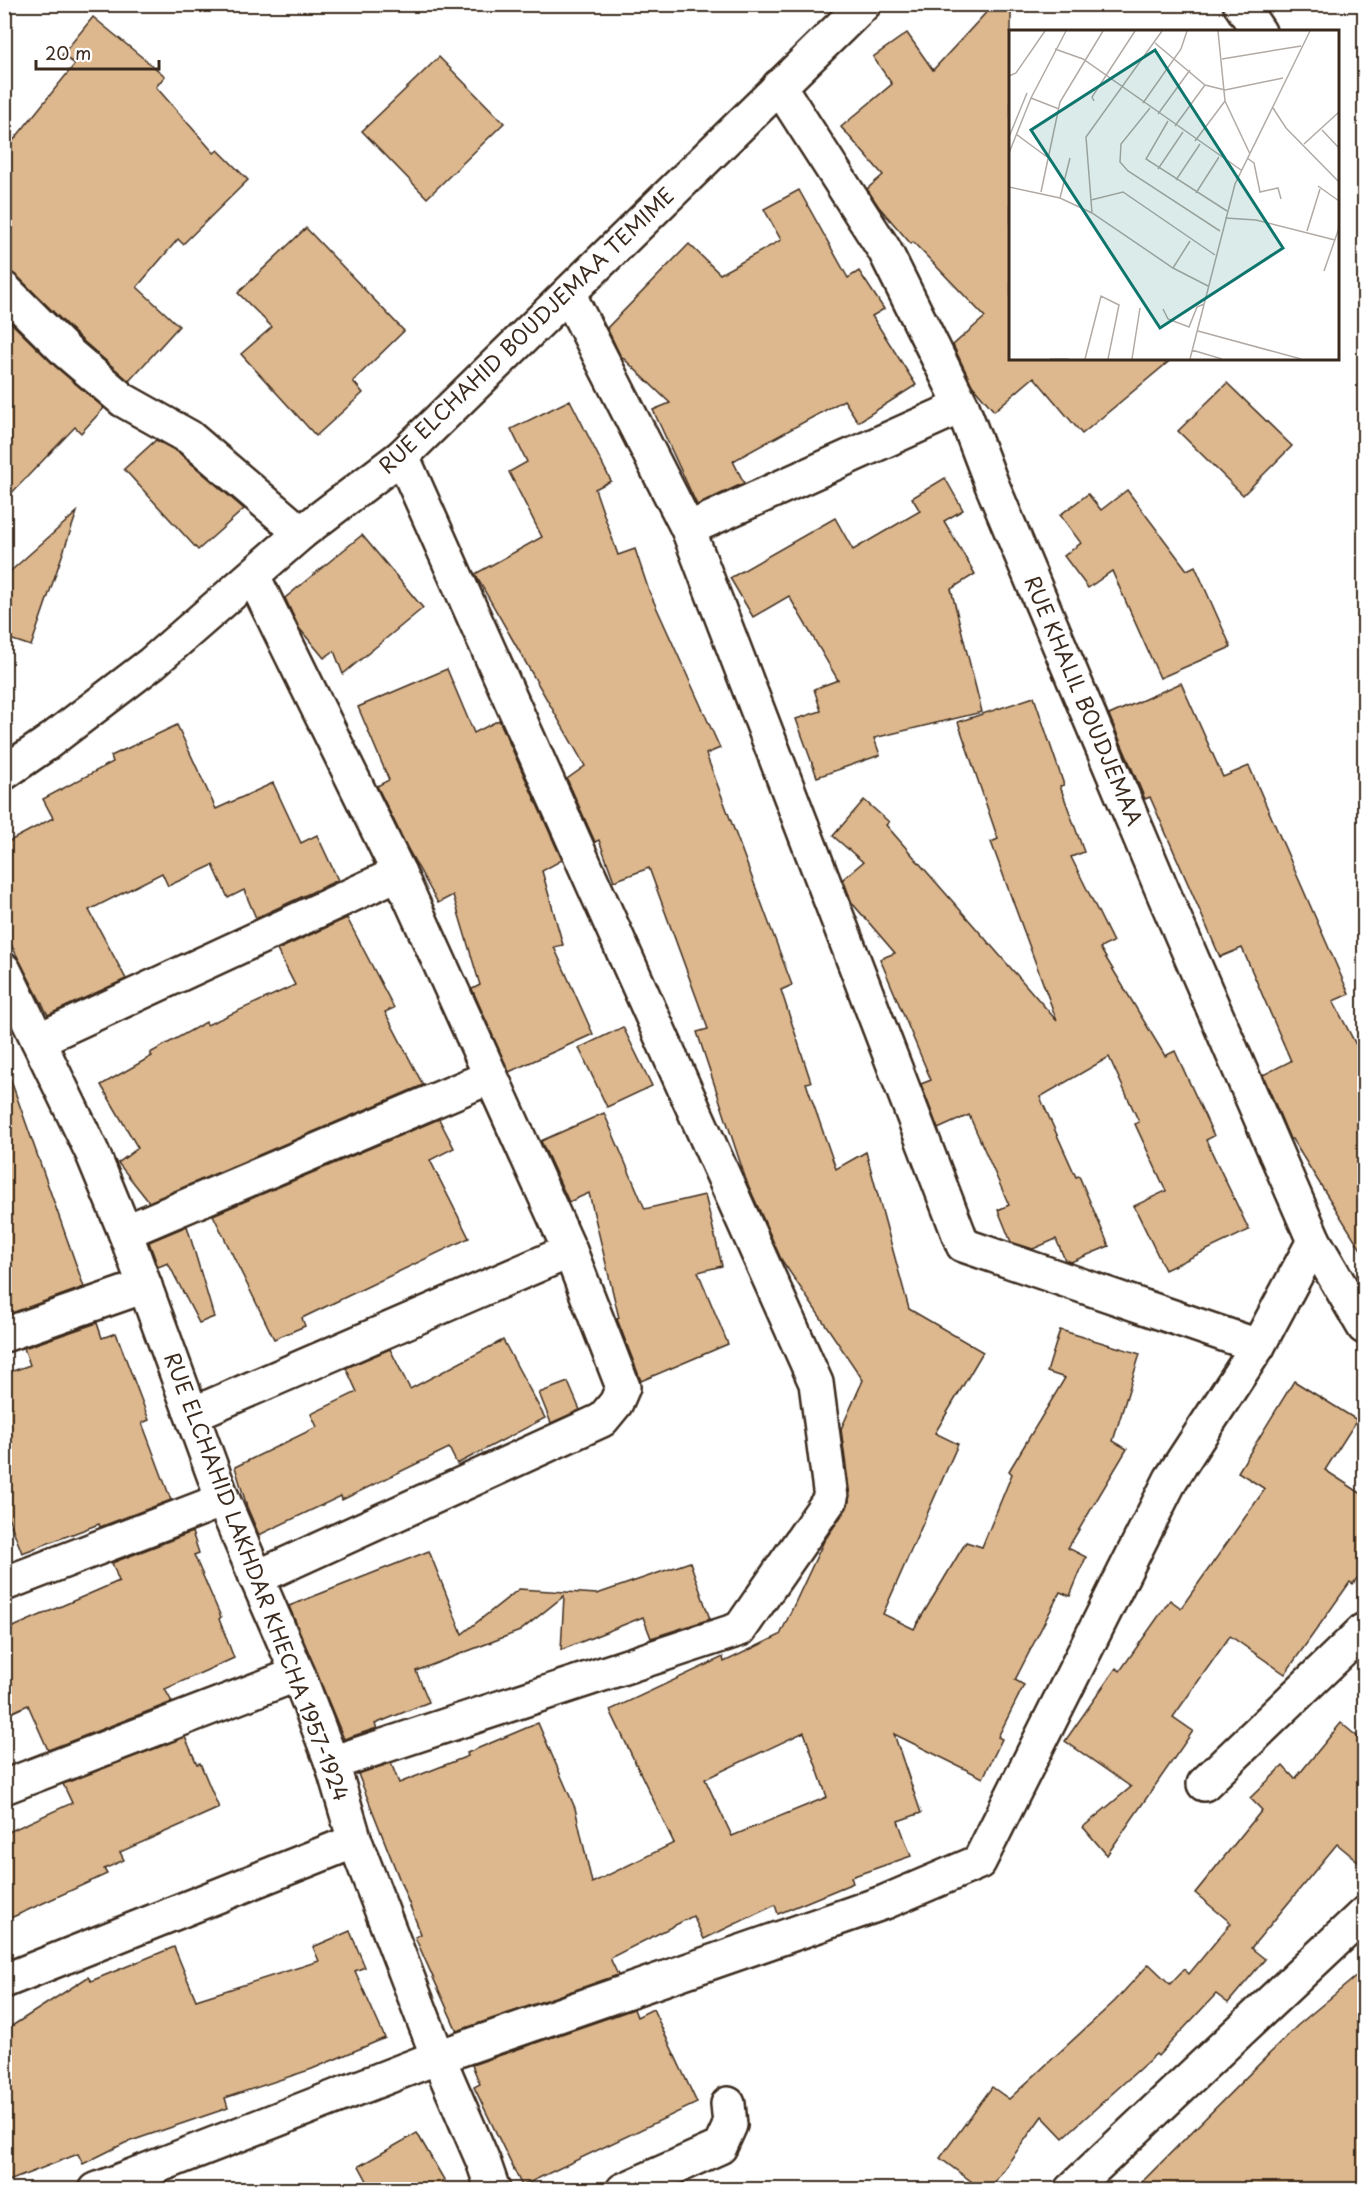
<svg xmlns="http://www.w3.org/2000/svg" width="1369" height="2194" viewBox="0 0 1369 2194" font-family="'Playpen Sans',sans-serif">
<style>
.building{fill:#ddb88e;stroke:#3b2a1e;stroke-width:1.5;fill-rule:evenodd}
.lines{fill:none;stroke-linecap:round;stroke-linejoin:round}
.minor-casing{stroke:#3b2a1e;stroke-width:38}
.minor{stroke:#fff;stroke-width:33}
.labels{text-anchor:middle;stroke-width:4.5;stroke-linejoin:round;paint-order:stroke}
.street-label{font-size:21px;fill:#3b2a1e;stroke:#fff}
.inset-road{fill:none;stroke:#b1aaa5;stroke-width:1.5}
.view{fill:#0f766e;fill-opacity:0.15;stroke:#0f766e;stroke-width:3}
.inset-edge{fill:none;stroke:#3b2a1e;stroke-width:3}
</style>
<rect width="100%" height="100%" fill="#fff"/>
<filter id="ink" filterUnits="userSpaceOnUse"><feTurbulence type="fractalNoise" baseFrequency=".0167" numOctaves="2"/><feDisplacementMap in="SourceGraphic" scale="12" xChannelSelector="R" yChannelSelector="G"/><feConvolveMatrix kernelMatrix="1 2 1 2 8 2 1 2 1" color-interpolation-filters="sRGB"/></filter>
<g filter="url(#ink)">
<g class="building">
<polygon points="994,4 1011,4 1011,358 1173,358 1082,434 1034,377 994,411 972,385 953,345 985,317 913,242 911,244 879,207 867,189 883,175 841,127 892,84 873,57 907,33 933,70"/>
<polygon points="93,17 165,76 156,87 214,153 218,150 248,180 183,244 178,239 137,287 179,326 129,381 81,339 17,276 4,271 4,152 75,64 62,55"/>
<polygon points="439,57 504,123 427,198 362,131"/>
<polygon points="799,190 848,278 859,271 884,309 872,316 916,385 858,422 844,400 733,461 744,483 697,505 653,410 670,403 620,355 607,328 689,244 720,274 781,240 764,209"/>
<polygon points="306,228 404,331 353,381 363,393 316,436 241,354 272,327 238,293"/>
<polygon points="4,316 56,367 104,408 81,433 75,427 4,501"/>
<polygon points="1227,383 1292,446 1243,495 1178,431"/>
<path d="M570,400L611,481L595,489L618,555L635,549L649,591L720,748L706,754L792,985L781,990L811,1082L806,1083L836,1169L866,1152L909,1309L983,1352L935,1433L958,1444L883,1614L914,1629L966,1542L982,1547L1012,1474L1009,1471L1065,1378L1047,1372L1060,1330L1140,1354L1113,1441L1127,1449L1068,1548L1086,1557L1070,1596L1060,1592L1015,1680L1024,1685L998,1737L1002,1739L983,1778L894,1734L921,1813L898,1821L911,1856L851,1877L853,1883L778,1914L775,1905L704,1939L693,1916L610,1958L618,1975L457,2031L415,1937L421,1934L358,1774L391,1763L399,1783L468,1756L467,1753L538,1723L575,1808L592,1883L674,1843L610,1710L723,1657L724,1662L780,1635L824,1541L847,1508L850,1496L841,1429L863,1380L781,1259L746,1180L697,1032L708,1029L649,868L614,881L599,840L595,842L567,779L585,766L475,574L542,537L509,472L527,462L511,429ZM804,1732L827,1797L732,1836L705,1779Z"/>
<polygon points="156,440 178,452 244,509 198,550 124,469"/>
<polygon points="945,478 963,510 944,521 975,574 951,589 982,712 874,738 880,755 817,777 796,719 821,711 814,689 838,680 789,596 753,617 730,578 835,518 853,550 920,511 912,498"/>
<polygon points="1127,490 1187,570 1195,566 1231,647 1160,678 1112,571 1088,588 1064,556 1081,543 1060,515 1088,494 1101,510"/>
<polygon points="77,512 31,646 4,637 4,577"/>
<polygon points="362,535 423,608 343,674 334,651 324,658 299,628 285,598"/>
<polygon points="447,669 474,733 499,720 562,860 542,871 563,945 554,947 593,1034 509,1072 472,989 480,985 453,895 438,903 408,849 377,786 389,780 358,707"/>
<polygon points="1181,683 1223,777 1249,766 1349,994 1333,1001 1365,1062 1365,1256 1292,1139 1290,1139 1263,1075 1291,1061 1242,948 1220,957 1150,797 1145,799 1109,715"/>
<polygon points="1034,697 1064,785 1060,786 1084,852 1071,857 1113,942 1100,948 1165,1056 1175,1051 1214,1136 1206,1140 1249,1230 1165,1270 1134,1206 1166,1191 1135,1124 1139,1122 1109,1057 1040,1097 1076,1177 1079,1176 1109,1246 1071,1262 1065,1260 1056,1239 1033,1249 1011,1242 998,1210 1009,1205 969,1115 938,1129 921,1084 931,1080 880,959 895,953 852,903 843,879 863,862 833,836 864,800 889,822 886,825 1057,1021 991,842 998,839 958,722"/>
<polygon points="177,725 216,809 273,783 301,843 317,835 338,880 256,918 244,890 228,898 213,865 168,886 162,873 89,910 126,979 48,1015 4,931 4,844 53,818 43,799 113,762 111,756"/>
<polygon points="347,918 394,1008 385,1012 423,1085 149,1202 118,1163 138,1148 101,1085 152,1056 150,1053 206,1022 207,1025 295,985 277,950"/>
<polygon points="623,1027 652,1086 607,1107 579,1048"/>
<polygon points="9,1075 84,1287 12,1313 4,1293 4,1076"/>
<polygon points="604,1113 645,1209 705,1195 722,1266 698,1272 728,1344 641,1381 617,1319 619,1318 589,1193 569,1202 541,1141"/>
<polygon points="439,1119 454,1148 430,1160 469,1238 302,1318 305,1326 274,1339 213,1215"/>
<polygon points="187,1226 214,1317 199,1323 168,1263 158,1267 149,1242"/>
<polygon points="97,1323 102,1338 116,1333 149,1420 142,1423 171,1500 100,1527 99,1524 22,1553 4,1506 4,1374 30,1365 24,1348"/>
<polygon points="503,1340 545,1418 457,1464 449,1448 342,1500 341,1496 259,1535 247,1507 235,1467 317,1427 311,1414 357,1392 346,1368 390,1349 410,1389"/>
<polygon points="1294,1381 1357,1420 1325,1470 1365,1496 1365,1567 1353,1584 1350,1582 1285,1674 1230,1636 1173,1717 1193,1731 1107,1855 1083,1827 1131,1787 1065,1741 1116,1668 1120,1671 1170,1600 1181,1608 1265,1489 1238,1472"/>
<polygon points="568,1382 580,1410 551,1423 539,1393"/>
<polygon points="192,1532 199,1553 194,1555 221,1617 219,1619 234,1658 165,1689 172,1702 48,1750 28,1705 4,1716 4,1631 119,1581 112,1563"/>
<polygon points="429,1551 462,1634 519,1589 597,1594 690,1562 710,1619 651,1638 643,1617 561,1650 564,1596 520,1631 416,1671 429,1702 375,1724 377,1728 344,1739 289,1606"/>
<polygon points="1341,1723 1365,1743 1365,1867 1337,1844 1251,1948 1265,1959 1228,2003 1216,1994 1158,2056 1156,2054 1063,2138 1042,2116 989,2190 983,2190 940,2158 992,2087 1009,2099 1115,2001 1149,1964 1170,1984 1184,1969 1189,1974 1231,1923 1195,1893 1262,1810 1250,1798 1283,1766 1295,1779"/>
<polygon points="185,1737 197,1764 200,1763 219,1808 120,1852 124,1860 104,1869 107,1874 4,1921 4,1834 72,1803 63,1784"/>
<polygon points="350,1931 365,1967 355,1971 385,2038 312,2069 225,2098 228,2108 125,2143 83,2164 78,2154 4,2183 4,2031 88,1977 91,1981 174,1947 196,2000 319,1961 313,1947"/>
<polygon points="1365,1969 1365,2190 1134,2190 1297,2026"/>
<polygon points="634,2009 637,2017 653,2009 697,2103 522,2186 474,2087 480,2084 472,2065"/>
<polygon points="417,2133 450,2190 372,2190 359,2166"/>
</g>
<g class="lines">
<defs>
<g id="minor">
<polyline points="1240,4 1259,32"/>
<polyline points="779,86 885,251 962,406 992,485 1166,899 1314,1241 1364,1327"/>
<polyline points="4,289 68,353 123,400 189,437 301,533"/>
<polyline points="569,295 688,529 963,1245 1258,1346"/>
<polyline points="688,529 962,406"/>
<polyline points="253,576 399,873 570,1251 623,1387 616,1403 602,1420 256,1578"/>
<polyline points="4,773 46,744 152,663 301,533 402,456 864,4"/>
<polyline points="4,970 92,1152 125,1232 223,1500 298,1674 332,1763 355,1841 438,2057 483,2161 493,2190"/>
<polyline points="38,1040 399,873"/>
<polyline points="125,1232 490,1077"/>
<polyline points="4,1335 145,1286"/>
<polyline points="193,1414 570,1251"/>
<polyline points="4,1584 223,1500"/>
<polyline points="332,1763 740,1629 831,1498 816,1383 402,456"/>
<polyline points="1204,1784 1364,1630"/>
<polyline points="4,1787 298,1674"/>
<polyline points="4,1981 355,1841"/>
<polyline points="96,2190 438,2057 885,1902 979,1862 1171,1479 1258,1346 1314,1241"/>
<polyline points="623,2190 720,2147 730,2125 728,2104"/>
<polyline points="1071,2190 1364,1914"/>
</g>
</defs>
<use href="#minor" class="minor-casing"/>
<use href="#minor" class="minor"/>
</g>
</g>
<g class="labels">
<g class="street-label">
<text transform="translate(527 331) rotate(-44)" y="7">RUE ELCHAHID BOUDJEMAA TEMIME</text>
<text transform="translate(1083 701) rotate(67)" y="7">RUE KHALIL BOUDJEMAA</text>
<text transform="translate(256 1577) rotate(69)" y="7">RUE ELCHAHID LAKHDAR KHECHA 1957-1924</text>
</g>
</g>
<g transform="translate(1009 30)">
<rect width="330" height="330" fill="#fff"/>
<path class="inset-road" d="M209,1L216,71L241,124M146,13L196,55L216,60L274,48M46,19L74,29L232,140M213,29L292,16M0,46L7,43L36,1M22,68L50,79M85,71L83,67L126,1M134,73L172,19L178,1M141,78L112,114L111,132L119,141L211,201M264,78L277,98L330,152M149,84L181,40M159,91L137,129L218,181M166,96L196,55M313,100L330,118M7,104L38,127M0,107L18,63M186,111L216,71M295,114L330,82M0,123L22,68L57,1M238,128L245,133L251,162L269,158L272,169M149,139L174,102M167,150L191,114M309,156L330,171M0,157L51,168L83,183L164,238L199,256M32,162L51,72L94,1M187,163L210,127M51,168L61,128M82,170L114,162L206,225M83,183L77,107L153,1M216,188L247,190L326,210M298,201L311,159M164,238L181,211M315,241L330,198M154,279L159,289L180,297L188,277L195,274M189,301L292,329M183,320L213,329M41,329H60M76,329L92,266L110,275L99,329M123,329L131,278M181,329L226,154L301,1"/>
<path class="view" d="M146,20L274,218L151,298L22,100Z"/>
<rect width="330" height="330" class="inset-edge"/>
</g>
<rect width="1369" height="2194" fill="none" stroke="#fff" stroke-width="24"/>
<rect x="12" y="12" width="1345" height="2170" fill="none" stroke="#3b2a1e" stroke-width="2" filter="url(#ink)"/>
<path d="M36 60v9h123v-9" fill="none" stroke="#3b2a1e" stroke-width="3"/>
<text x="45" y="60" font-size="18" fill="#3b2a1e" stroke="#ffffff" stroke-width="4.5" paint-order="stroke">20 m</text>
</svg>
